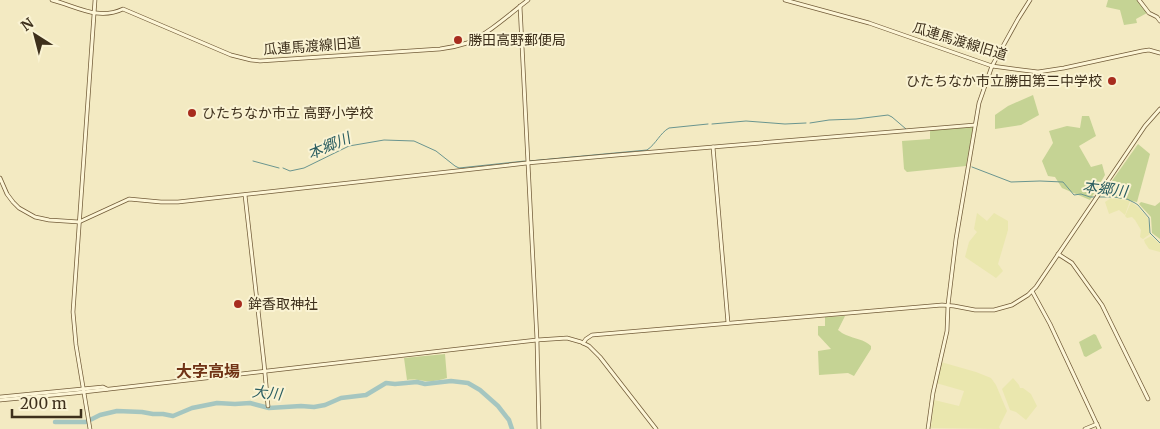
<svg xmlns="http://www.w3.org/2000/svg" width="1160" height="429" viewBox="0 0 1160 429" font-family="Merriweather,'Noto Sans JP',serif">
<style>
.farmland{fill:#eae7ae}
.green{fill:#c5d394}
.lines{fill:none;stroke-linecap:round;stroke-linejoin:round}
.stream{stroke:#6a958f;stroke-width:1}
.river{stroke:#a5c6c0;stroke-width:4.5}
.secondary-casing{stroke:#725c39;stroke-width:4.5}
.secondary{stroke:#fdf6d7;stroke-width:3}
.poi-dot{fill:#a72c1e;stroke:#faf3d3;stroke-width:2}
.labels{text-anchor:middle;stroke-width:4;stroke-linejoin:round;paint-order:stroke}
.poi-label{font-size:14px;fill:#3e301c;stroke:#faf3d3;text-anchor:start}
.street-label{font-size:14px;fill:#3e301c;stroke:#faf3d3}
.water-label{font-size:15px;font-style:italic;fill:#2a5d60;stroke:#faf3d3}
.quarter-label{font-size:16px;font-weight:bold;fill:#703316;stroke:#faf3d3}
</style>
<rect width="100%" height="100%" fill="#f3eac2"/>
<g class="farmland">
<polygon points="1111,198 1130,201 1125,215 1119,210 1109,214 1105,202"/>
<polygon points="1131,202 1138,207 1148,218 1150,234 1143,239 1140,237 1141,230 1135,220 1132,217 1127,218 1125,216"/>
<polygon points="977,213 987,221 994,213 1008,221 1008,230 998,264 1003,271 996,278 965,257 969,242 977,232 974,229"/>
<polygon points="1151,236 1160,244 1160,252 1149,249 1145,243 1144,240"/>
<polygon points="941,362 976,372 991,378 996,385 1007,411 999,427 1000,429 931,428 934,400 959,406 964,391 936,383"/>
<polygon points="1013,378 1019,385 1020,388 1023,388 1031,394 1037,406 1026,420 1016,412 1010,410 1002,389"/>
</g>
<g class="green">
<polygon points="1108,0 1137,0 1147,13 1136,19 1137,23 1124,25 1120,10 1106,7"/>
<polygon points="1033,95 1039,115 1021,125 995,129 995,115 1008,106"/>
<polygon points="1082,116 1089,116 1096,136 1079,146 1091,167 1102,164 1105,175 1090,200 1062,188 1055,177 1048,176 1042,161 1053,143 1049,131 1067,126 1080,128"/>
<polygon points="973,127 966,166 907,172 904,169 902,141 930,139 930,130"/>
<polygon points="1138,144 1150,154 1137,202 1102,195"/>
<polygon points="1141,202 1155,206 1160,202 1160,239 1152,233 1151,217 1139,204"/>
<path d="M845,316L838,330C841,332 843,334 846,335C855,339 864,339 871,346V349L854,376L848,373L819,375L818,351L831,349L818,335V326H825V317Z"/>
<polygon points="1094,334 1096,335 1102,348 1086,357 1084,356 1079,342"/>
<path d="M445,354L447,378C440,380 432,382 425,381C418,380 413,379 407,380L404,358Z"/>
</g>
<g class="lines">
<g class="stream">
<polyline points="810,123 829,120 856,119 888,115 892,117 906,129"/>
<polyline points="712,124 746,121 785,124 806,123"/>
<polyline points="253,161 279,168"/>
<path d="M529,161L647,150C656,144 660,133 669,128L708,124"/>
<polyline points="972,167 1011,182 1040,181 1063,182 1074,195 1081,194 1090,197 1114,197 1127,199 1135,203 1138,205 1149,218 1150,233 1160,243"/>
<polyline points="283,168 290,171 304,168 349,146 384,140 414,141 436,151 455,166 459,168 525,161"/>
</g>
<polyline class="river" points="55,422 86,422 100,415 117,411 142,412 153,414 163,414 173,416 192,408 217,403 235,404 250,403 269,408 301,406 314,407 325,405 341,398 366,395 386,383 395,384 417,382 425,384 451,381 468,383 480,390 498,406 509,420 512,429"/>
<defs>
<g id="secondary">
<path d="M52,0C76,6 98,21 123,9L231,55L251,60L260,61L440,49C449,48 458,46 467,43C488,34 510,14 528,0"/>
<polyline points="785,0 869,23 992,66 1030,71 1038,72 1064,68 1142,51 1149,50 1160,53"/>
<polyline points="1139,0 1149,13 1157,17 1160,21"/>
<polyline points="520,6 537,340 539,429"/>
<polyline points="713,147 728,323"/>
<polyline points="0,178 7,194 13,202 19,208 35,217 49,220 79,222 129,199 161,202 178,202 527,163 617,155 975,125"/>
<polyline points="245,195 264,363 268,406"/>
<polyline points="1058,254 1072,263 1102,305 1148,399"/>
<polyline points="1032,291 1050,324 1099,429"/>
<polyline points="583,343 586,339 592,335 942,305 954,306 975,310 994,310 1012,305 1028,295 1036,287 1145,126 1160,109"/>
<polyline points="0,397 103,387 107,389"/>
<polyline points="0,400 75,393 537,340 567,338 581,342 589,346 600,357 656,429"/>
<polyline points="90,429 76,345 73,312 95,0"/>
<polyline points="928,429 933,393 947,331 948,305 956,239 979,103 992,66 1018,19 1030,0"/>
<polyline points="1085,429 1097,424"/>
</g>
</defs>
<use href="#secondary" class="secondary-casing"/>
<use href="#secondary" class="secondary"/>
</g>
<g class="poi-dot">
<circle cx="458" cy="40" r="5"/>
<circle cx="1112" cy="81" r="5"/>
<circle cx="192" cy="113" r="5"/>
<circle cx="238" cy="304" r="5"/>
</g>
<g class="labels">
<g class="poi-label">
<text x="468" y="45">勝田高野郵便局</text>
<text x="1102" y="86" text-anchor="end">ひたちなか市立勝田第三中学校</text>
<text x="202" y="118">ひたちなか市立 高野小学校</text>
<text x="248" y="309">鉾香取神社</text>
</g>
<g class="street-label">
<text transform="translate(960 41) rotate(17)" y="5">瓜連馬渡線旧道</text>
<text transform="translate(312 46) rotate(-4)" y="5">瓜連馬渡線旧道</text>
</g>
<g class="water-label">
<text transform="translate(329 146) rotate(-23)" y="5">本郷川</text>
<text transform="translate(1105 189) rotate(7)" y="5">本郷川</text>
<text transform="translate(267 393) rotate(6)" y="5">大川</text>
</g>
<g class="quarter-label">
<text x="208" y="377">大字高場</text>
</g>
</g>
<g transform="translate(35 35) rotate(324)" stroke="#faf3d3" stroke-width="4" paint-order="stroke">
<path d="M0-4L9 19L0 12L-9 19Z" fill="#3e301c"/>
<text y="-8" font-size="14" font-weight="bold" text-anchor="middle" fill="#3e301c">N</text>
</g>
<path d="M12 409v8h69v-8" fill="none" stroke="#3e301c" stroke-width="2.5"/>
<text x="20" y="409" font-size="15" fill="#3e301c" stroke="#faf3d3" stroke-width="4" paint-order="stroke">200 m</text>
</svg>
